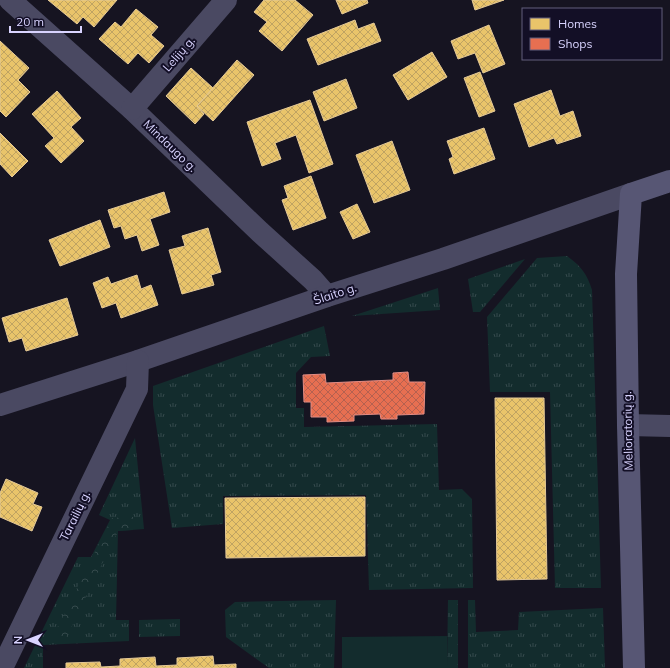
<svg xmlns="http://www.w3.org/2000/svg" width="670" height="668" viewBox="0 0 670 668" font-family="Mulish,sans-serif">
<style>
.grass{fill:url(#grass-tufts)}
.forest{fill:url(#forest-crowns)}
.pitch{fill:#132c2d}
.homes{fill:url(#homes-cross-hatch);stroke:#e4c997}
.shops{fill:url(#shops-cross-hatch);stroke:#e38d85}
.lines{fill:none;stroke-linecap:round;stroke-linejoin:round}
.street{stroke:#4a4962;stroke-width:22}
.secondary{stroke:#575674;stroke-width:22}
.labels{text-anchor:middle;stroke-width:4;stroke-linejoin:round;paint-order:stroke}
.street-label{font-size:12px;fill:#d9d4ff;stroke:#130f26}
</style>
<defs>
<pattern id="grass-tufts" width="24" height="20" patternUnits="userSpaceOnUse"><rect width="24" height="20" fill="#132c2d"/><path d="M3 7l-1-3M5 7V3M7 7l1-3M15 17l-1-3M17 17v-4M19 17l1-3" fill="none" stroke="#354a4c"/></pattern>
<pattern id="forest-crowns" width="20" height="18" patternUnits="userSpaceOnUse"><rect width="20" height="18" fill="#132c2d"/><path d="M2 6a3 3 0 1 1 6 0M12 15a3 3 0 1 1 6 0" fill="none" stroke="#354a4c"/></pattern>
<pattern id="homes-cross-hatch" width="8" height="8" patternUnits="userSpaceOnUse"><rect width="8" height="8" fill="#e9c46a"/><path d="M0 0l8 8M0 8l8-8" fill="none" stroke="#bfa362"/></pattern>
<pattern id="shops-cross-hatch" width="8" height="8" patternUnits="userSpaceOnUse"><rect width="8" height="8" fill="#e76f51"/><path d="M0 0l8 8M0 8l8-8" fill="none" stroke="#b56150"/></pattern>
</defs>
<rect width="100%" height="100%" fill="#161421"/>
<g class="grass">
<path d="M567,256C581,266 587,274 592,290L601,588H555L550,392H490L487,317L537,258Z"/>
<polygon points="525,259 480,312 473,312 468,279"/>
<polygon points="438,288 440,310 352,316"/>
<polygon points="324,326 330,356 311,357 296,373 296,408 304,408 304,427 437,424 439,490 462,489 472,499 473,588 369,590 366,495 223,496 223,524 172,528 153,405 153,386"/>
<polygon points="135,438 144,529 118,531 116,620 129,620 129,641 43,645 43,668 24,668 78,557 91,557 110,520 99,515"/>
<polygon points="336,600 334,668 269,668 226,637 225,610 235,602"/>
<polygon points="448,600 458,600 458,668 447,668"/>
<polygon points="468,600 475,600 476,632 518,630 519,612 603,608 605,668 468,668"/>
<polygon points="180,619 180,636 139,637 139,620"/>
</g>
<polygon class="forest" points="133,517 133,530 118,531 65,640 51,640 112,518"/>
<polygon class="pitch" points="447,636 447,668 342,668 342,637"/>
<g class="homes">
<polygon points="48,0 117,0 94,27 83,17 77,24"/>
<polygon points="264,0 295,0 313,15 282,51 259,31 267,22 254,12"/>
<polygon points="336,0 367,0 368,3 342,14"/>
<polygon points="472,0 504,0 475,10"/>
<polygon points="136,9 158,27 151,35 164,46 149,63 138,53 128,64 99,39 115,22 121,27"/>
<polygon points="355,20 358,29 374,23 381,41 318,65 307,39"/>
<polygon points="489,25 505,64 483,73 475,53 458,59 451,41"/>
<polygon points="0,41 29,68 18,80 30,92 6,117 0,111"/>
<polygon points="432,52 447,77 408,100 393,75"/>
<polygon points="237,60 254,75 213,121 197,106"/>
<polygon points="191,68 213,88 197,106 204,114 195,124 166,96"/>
<polygon points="480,72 495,111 479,117 464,78"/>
<polygon points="346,79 357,108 324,121 313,92"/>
<polygon points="551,90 560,116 573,111 581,136 557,144 554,138 529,147 514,104"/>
<polygon points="57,91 81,118 71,127 84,141 61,163 45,146 54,138 32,114"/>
<polygon points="310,100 333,164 309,173 296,135 275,143 281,159 262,166 247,122"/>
<polygon points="484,128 495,159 454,174 449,159 453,157 447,141"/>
<polygon points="0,133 28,161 12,177 0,164"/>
<polygon points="392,141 410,190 374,203 356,155"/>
<polygon points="311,176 326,218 293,230 282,200 288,198 284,186"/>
<polygon points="164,192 170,212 150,219 159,245 142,251 137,235 125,239 121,226 114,228 108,210"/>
<polygon points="357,204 370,232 353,239 340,212"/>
<polygon points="100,220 110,247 60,266 49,240"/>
<polygon points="208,228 221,272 211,275 214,285 182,294 169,250 185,246 182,236"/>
<polygon points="137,275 141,289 151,285 158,305 121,318 116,303 102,308 93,283 108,277 111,284"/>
<polygon points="67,298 78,335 26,351 22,338 9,342 2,318"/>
<polygon points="495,398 544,398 547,579 497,580"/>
<polygon points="6,479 38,493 33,504 42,507 32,531 0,517 0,493"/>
<polygon points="365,497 365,556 226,558 225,498"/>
<polygon points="213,656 214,665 236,664 236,668 66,668 66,663 100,662 101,667 120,666 120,659 155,657 156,666 177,665 177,658"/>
</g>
<polygon class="shops" points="408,372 409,382 425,382 424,414 397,415 397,419 381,419 380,414 354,415 354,421 327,422 327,417 311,417 311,402 304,402 303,375 325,374 326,383 393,380 393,373"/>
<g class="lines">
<g class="street">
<polyline points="10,0 132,109 260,232 313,280 327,296"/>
<polyline points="132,109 226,0"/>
<polyline points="0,405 138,361 327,296 443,259 631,194"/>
<polyline points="628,425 670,426"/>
<polyline points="2,668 137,389 138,361"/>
</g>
<polyline class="secondary" points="634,668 628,425 626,274 631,194 670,181"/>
</g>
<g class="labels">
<g class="street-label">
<text transform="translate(179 54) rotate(-49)" y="4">Lelijų g.</text>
<text transform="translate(170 146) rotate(44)" y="4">Mindaugo g.</text>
<text transform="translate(335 294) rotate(-18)" y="4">Šlaito g.</text>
<text transform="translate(628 431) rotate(-91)" y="4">Melioratorių g.</text>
<text transform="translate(75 516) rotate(-64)" y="4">Tarailių g.</text>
</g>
</g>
<rect x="522" y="8" width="140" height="52" fill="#130f26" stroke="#625e7d"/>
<rect x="530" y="18" width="20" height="12" fill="#e9c46a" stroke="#625e7d"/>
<text x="558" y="28" font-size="12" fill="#d9d4ff">Homes</text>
<rect x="530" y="38" width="20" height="12" fill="#e76f51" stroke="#625e7d"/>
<text x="558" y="48" font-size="12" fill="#d9d4ff">Shops</text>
<g transform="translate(28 640) rotate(270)" stroke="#130f26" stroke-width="3" paint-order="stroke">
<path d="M0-3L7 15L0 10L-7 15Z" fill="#d9d4ff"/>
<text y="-6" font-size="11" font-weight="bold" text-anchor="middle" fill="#d9d4ff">N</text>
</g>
<path d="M10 26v6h71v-6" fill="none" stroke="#d9d4ff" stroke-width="2"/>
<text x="16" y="26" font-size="12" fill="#d9d4ff" stroke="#130f26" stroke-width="3" paint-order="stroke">20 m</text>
</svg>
